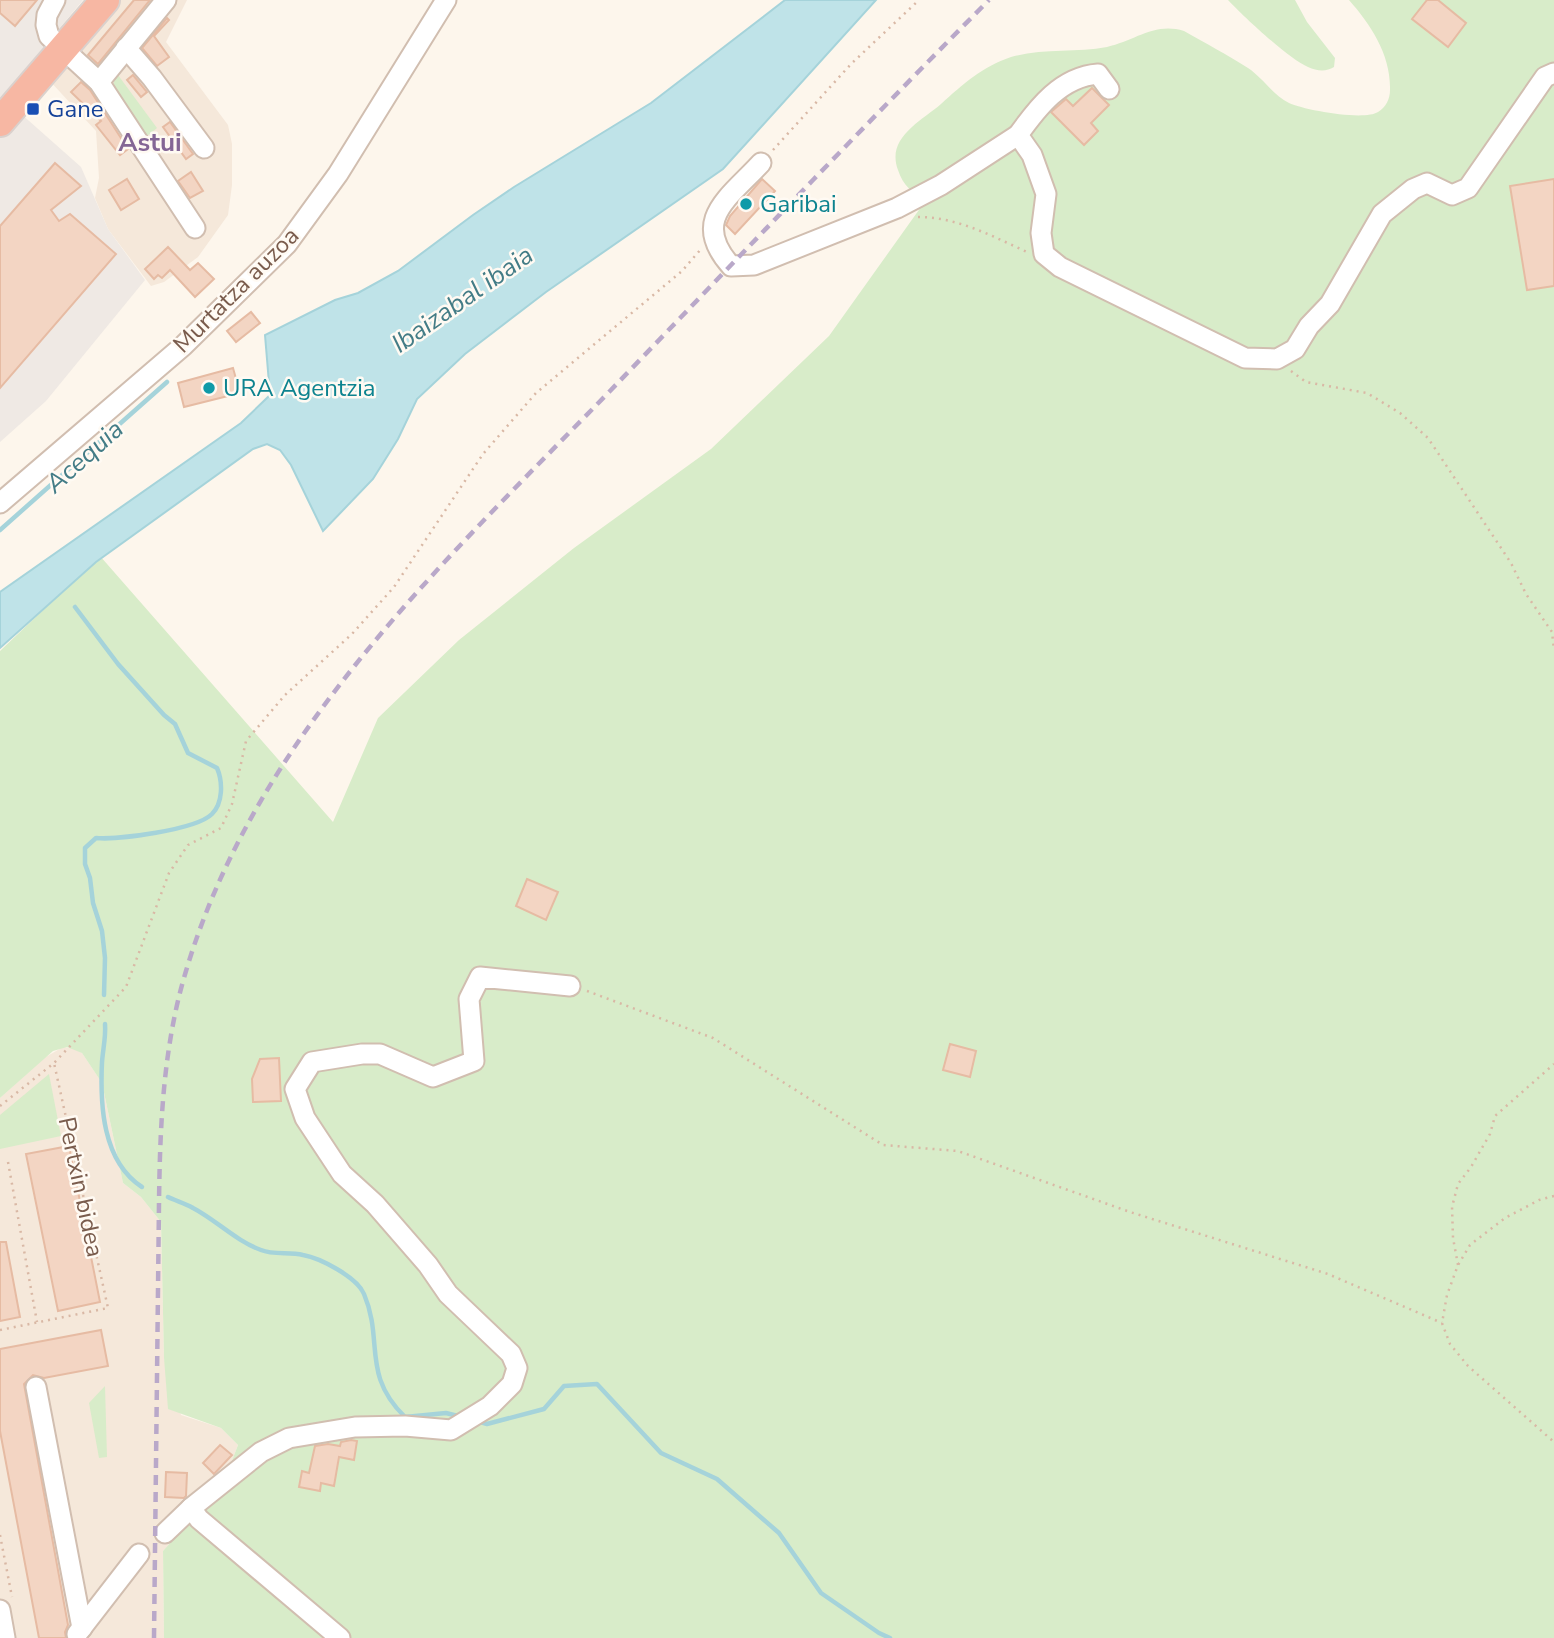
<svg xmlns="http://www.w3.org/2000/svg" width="1554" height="1638" viewBox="0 0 1554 1638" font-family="'Nunito Sans',sans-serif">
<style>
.residential{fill:#f5e8da}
.industrial{fill:#efe9e4}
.green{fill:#d8ecc9}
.water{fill:#bfe3e8;stroke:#a5d3da;stroke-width:2}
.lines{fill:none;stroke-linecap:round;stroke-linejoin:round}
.stream{stroke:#a5d3da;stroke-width:4.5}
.building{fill:#f3d5c3;stroke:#e6bba3;stroke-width:2}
.minor-casing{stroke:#d1beb0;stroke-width:23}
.highway-casing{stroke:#dad1cd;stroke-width:32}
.path{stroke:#d9b8a5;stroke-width:2.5;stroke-dasharray:2 5;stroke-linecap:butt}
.minor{stroke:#fff;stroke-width:19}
.highway{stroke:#f7b7a3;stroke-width:28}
.rail{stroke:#b9a8c9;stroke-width:4.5;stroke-dasharray:10 7;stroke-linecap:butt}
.transit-dot{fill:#1a4fb4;stroke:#fffaf3;stroke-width:2.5}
.culture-dot{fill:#0f9aa8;stroke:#fffaf3;stroke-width:2.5}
.labels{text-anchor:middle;stroke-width:5;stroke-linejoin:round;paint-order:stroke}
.transit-label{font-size:24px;fill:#164399;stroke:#fffaf3;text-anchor:start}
.culture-label{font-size:24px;fill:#0d838f;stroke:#fffaf3;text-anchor:start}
.street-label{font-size:24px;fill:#7a5c4d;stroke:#fffaf3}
.neighbourhood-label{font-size:26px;font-weight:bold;fill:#846695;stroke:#fffaf3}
.water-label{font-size:26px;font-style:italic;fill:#437c86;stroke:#fffaf3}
</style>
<rect width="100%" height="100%" fill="#fdf6ec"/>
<g class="residential">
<polygon points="119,0 187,0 166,42 228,125 232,144 232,185 228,215 198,257 164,282 151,286 108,229 95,198 99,178 96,131 49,80"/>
<polygon points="63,1047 73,1048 82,1053 102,1083 123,1183 141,1197 161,1222 164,1358 181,1415 221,1428 238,1445 223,1484 163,1551 164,1638 0,1638 0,1098 44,1058"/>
</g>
<polygon class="industrial" points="0,0 83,0 2,97 81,167 108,229 145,280 46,401 0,442"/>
<g class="green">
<path d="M1228,0H1295L1307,22L1335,58L1334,67C1326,72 1317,71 1308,67C1290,60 1243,16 1228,0Z"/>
<path d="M1349,0H1554V1638H164L163,1551L223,1484L238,1445L221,1428L168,1409L164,1358L161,1222L141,1197L123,1183L102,1083L82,1053L67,1047L53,1051L0,1098V651L100,556L333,822L378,718L459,640L574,548L711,449L829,336L926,200C913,193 903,186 898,170C886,138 920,122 941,104C963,84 982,67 1011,57C1042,48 1076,53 1107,47C1135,41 1154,22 1184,31C1205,43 1228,55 1248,68C1263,78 1273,95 1289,103C1304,110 1364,121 1378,112C1386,107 1390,99 1390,90C1391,55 1371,25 1349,0Z"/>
<polygon points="118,75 157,128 147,136 113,92 114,81"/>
<polygon points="49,1074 61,1136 0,1149 0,1115"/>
<polygon points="105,1386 107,1457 99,1458 89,1403"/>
</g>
<polygon class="water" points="785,0 876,0 723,169 546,292 465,354 417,399 398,439 373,479 323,531 291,465 280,450 267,444 253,449 96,562 0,648 0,592 241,423 270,395 265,335 335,300 358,293 398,271 473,215 514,187 651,103"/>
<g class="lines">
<g class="stream">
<polyline points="0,530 167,382"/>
<path d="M75,607L118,664L164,715L175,724L188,753L217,768C223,782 223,803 212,814C196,830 117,840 96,838L85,848V864L90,878L93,903L102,931L105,958L104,995"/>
<path d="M105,1024C106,1037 103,1049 102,1062C100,1104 102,1161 142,1187"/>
<path d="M168,1197C176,1201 185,1203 193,1208C216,1220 236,1241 261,1250C273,1255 289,1252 303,1255C320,1258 357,1277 364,1294C384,1341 361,1374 405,1417L446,1413L462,1417"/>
<polyline points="477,1421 487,1424 544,1409 564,1386 597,1384 661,1453 717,1479 779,1533 821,1593 879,1633 890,1638"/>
</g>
</g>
<g class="building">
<polygon points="0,0 37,0 15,26 0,13"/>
<polygon points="134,0 150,0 98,64 88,55"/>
<polygon points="1427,0 1438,0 1466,23 1448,47 1412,19"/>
<polygon points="167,18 169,20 154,36 169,57 157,66 142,48"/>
<polygon points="133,75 147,92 141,97 127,80"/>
<polygon points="81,82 90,90 128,149 120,155 96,125 101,121 71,92"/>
<polygon points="1092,88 1109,105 1091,123 1098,131 1084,145 1051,112 1066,99 1073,106"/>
<polygon points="170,122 193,154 186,159 163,127"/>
<polygon points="55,163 81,186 51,210 59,221 70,214 116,254 0,388 0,226"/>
<polygon points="191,172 203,191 190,198 178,181"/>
<polygon points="127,179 139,199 121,210 109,190"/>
<polygon points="762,179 775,191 735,234 726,225 730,216"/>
<polygon points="1554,179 1554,286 1527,290 1510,186"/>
<polygon points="168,247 190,270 198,263 214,279 195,297 170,270 162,278 158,275 154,279 145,269"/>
<polygon points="251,312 260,323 236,342 227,331"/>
<polygon points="233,368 240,393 184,407 178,383"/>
<polygon points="527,879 558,892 546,920 516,906"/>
<polygon points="950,1044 976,1051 970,1077 943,1070"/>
<polygon points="279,1058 281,1101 253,1102 252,1079 260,1059"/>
<polygon points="69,1146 100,1302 58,1311 26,1154"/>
<polygon points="0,1242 6,1242 20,1317 0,1321"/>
<polygon points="101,1330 108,1366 44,1378 33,1375 24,1384 68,1625 65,1632 66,1638 39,1638 0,1431 0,1349"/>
<polygon points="351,1440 357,1441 354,1460 339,1457 334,1486 321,1483 320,1491 299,1487 302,1471 309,1473 315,1446 328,1444 340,1446 341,1442"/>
<polygon points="220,1445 232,1455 214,1474 203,1463"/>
<polygon points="166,1472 187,1473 186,1496 184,1498 165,1497"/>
</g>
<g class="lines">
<defs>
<g id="minor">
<polyline points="55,0 47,15 46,25 49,36 99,82 195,228"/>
<polyline points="126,48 152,78 204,148"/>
<polyline points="99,82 166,0"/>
<path d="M1109,89L1098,74C1061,77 1038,107 1018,135L1032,155L1046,194L1041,233L1044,254L1060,267L1245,358L1277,359L1295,349L1309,326L1330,304L1382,214L1413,189L1427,183L1452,195L1468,188L1545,77L1554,73"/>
<path d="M761,163C729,198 690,220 731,266L754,265L897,208L941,185L1018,135"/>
<polyline points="0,503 183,346 287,244 338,174 446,0"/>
<polyline points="36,1387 82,1628"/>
<polyline points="165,1533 191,1508"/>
<polyline points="0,1610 5,1638"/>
<polyline points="77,1634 139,1554"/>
<polyline points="340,1638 199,1519 191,1508 261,1452 289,1438 355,1427 405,1426 451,1430 490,1406 512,1384 517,1368 511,1354 448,1294 428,1265 375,1204 342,1174 305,1118 295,1089 312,1062 362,1054 380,1054 433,1077 474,1061 469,999 480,977 570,986"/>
</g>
<polyline id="highway" points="0,122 105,0"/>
</defs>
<use href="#minor" class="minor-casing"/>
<use href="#highway" class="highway-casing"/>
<g class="path">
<polyline points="773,150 851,64 919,0"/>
<path d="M918,217C957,217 992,236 1027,252"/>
<polyline points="1291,371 1306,382 1367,393 1400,413 1428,438 1511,563 1526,594 1552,632 1554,650"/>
<polyline points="587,991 713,1038 883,1145 958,1151 1130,1212 1328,1274 1442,1323"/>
<polyline points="0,1106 54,1063 126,987 169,873 188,845 221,828 232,804 246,741 285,695 352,634 394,587 483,454 536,393 682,271 701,249"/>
<polyline points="8,1162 37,1322"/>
<polyline points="1554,1196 1539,1200 1505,1218 1470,1245 1458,1265 1447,1295 1442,1323 1450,1344 1468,1366 1554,1442"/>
<polyline points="1458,1265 1453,1238 1452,1207 1458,1184 1471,1167 1490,1134 1495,1116 1554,1064"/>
<polyline points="0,1330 108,1308 54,1063"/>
<polyline points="0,1535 12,1597"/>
</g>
<use href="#minor" class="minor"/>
<use href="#highway" class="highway"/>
<path class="rail" d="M154,1638L159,1203C160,1125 163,1047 186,971C256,735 444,562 610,391C736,260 861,129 989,0"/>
</g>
<rect class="transit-dot" x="26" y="102" width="14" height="14" rx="3.5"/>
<g class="culture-dot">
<circle cx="746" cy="204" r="7"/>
<circle cx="209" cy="388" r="7"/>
</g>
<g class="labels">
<g class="transit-label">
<text x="47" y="117">Gane</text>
</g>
<g class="culture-label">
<text x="760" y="212">Garibai</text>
<text x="223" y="396">URA Agentzia</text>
</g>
<g class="street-label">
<text transform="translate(236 290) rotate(-45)" y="8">Murtatza auzoa</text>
<text transform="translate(81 1187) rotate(78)" y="8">Pertxin bidea</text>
</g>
<g class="neighbourhood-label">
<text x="150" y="151">Astui</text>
</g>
<g class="water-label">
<text transform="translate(462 299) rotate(-35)" y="9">Ibaizabal ibaia</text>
<text transform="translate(84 456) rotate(-42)" y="9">Acequia</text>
</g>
</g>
</svg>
